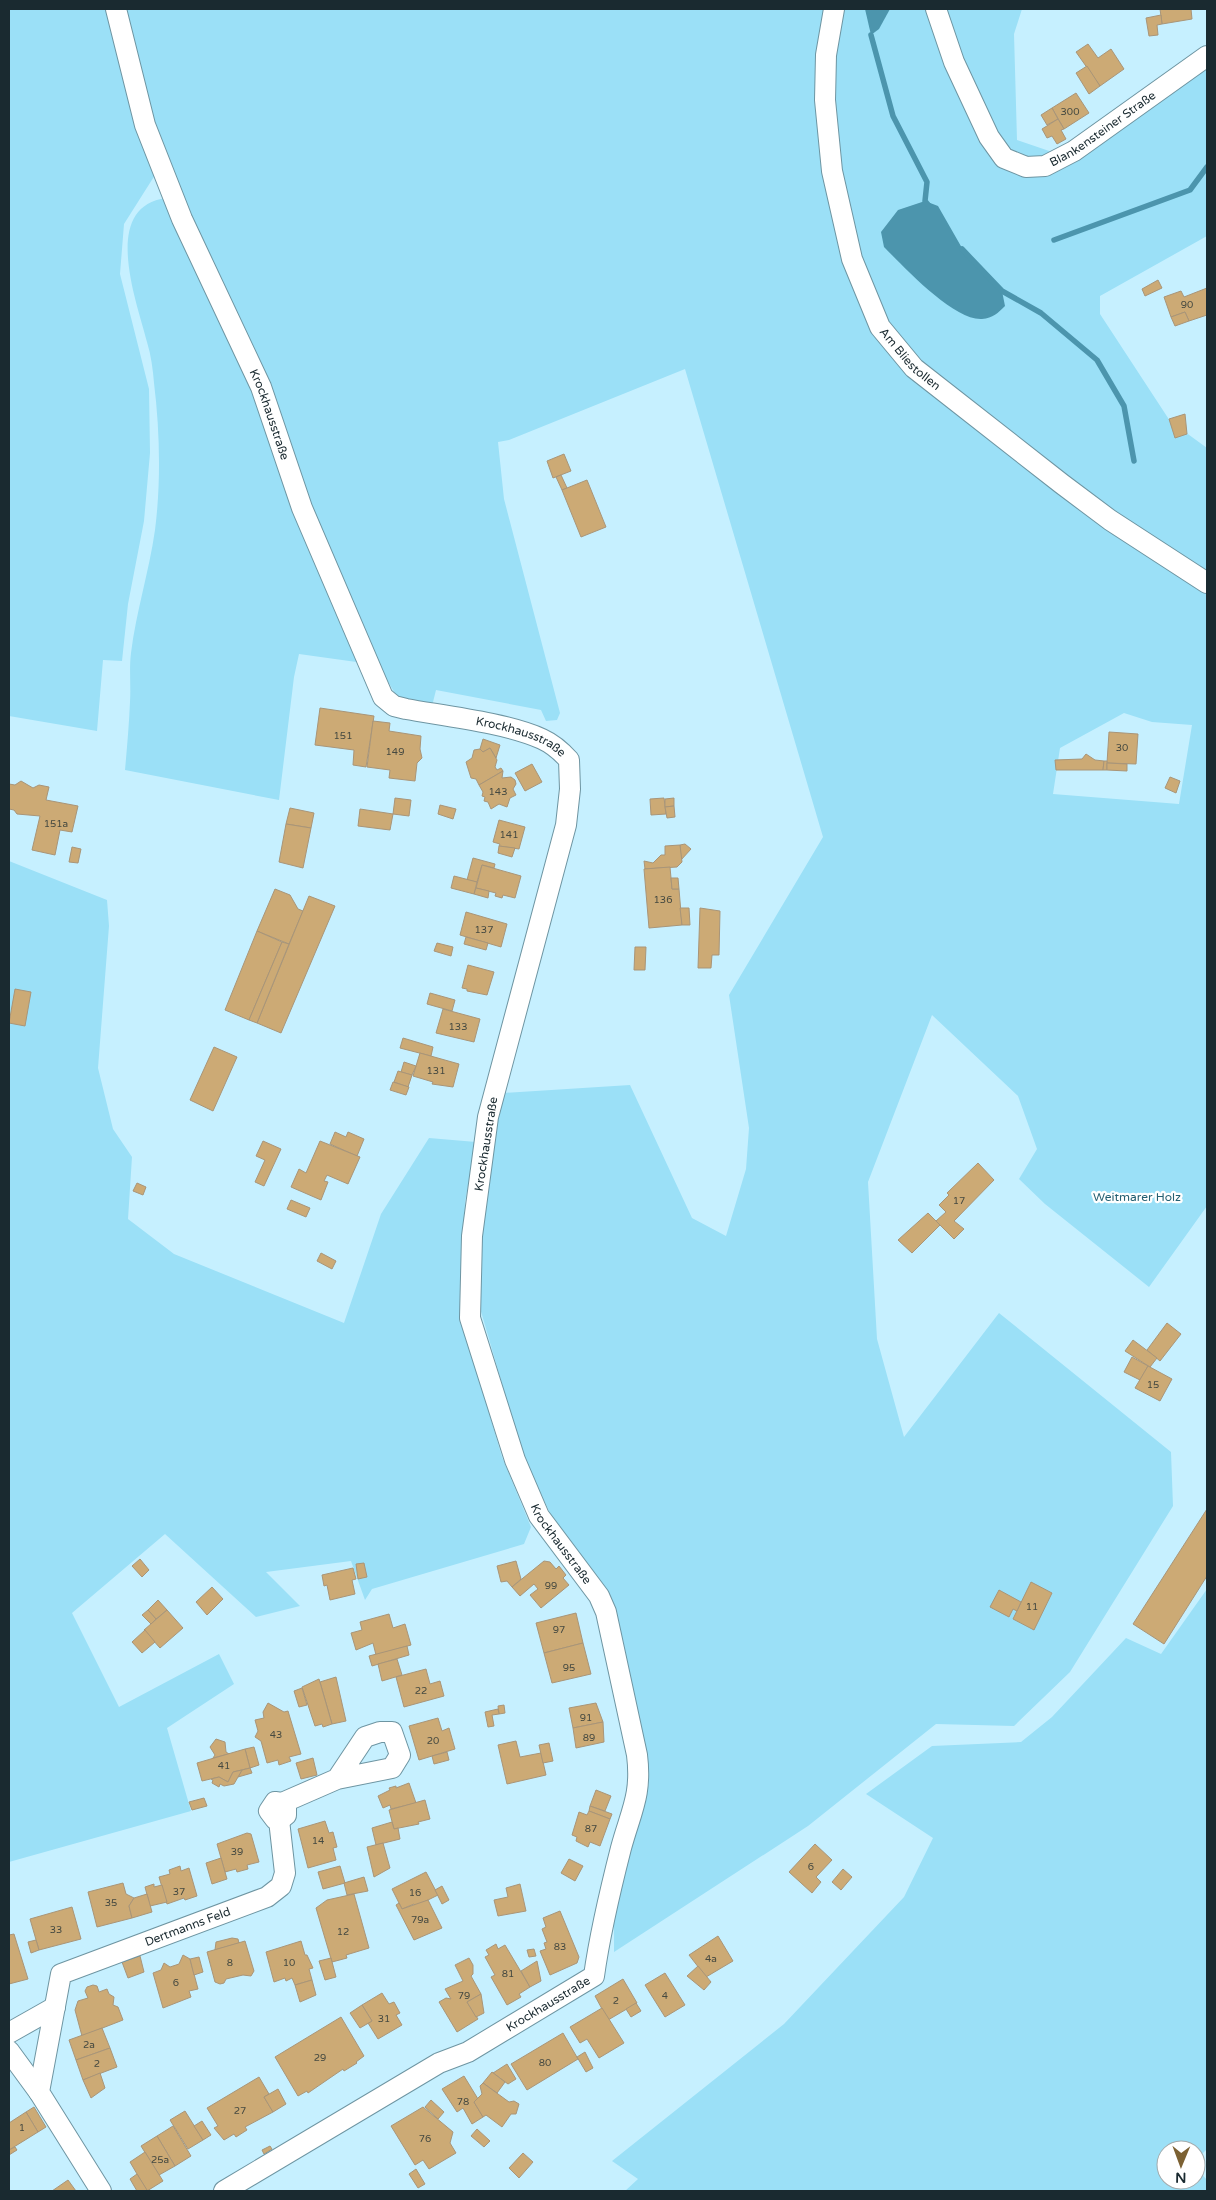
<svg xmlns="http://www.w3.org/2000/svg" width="1216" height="2200" viewBox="0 0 1216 2200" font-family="'Varela Round',sans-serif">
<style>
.green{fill:#9be0f7;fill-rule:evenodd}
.water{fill:#4c95ad}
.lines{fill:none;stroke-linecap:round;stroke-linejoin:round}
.stream{stroke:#4c95ad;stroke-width:5.5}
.building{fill:#ccaa75;stroke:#a99578}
.street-casing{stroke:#6e95a2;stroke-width:22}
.street{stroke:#fff;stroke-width:20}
.labels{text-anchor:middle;stroke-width:4.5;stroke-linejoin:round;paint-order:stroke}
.number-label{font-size:10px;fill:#464a41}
.street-label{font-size:12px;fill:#1a2a30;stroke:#fff}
.park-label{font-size:12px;fill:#245f71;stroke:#fff}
</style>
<rect width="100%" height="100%" fill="#c6f0ff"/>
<g class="green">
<path d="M9,9H1022L1014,34L1017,140L1058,154L1127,125L1207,69V236L1100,296V314L1170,421L1207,448V1206L1149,1287L1045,1204L1019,1179L1037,1149L1018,1096L932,1015L868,1182L877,1339L904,1437L999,1313L1171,1452L1173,1506L1070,1672L1014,1726L936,1724L808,1826L614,1952V1913L622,1876L649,1784L623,1640L600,1581L560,1534L523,1456L480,1308L483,1209L502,1093L630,1085L692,1218L726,1236L746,1169L749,1128L729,995L823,837L685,369L509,440L498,442L504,499L560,713L557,720L546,721L541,710L436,690L432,706L399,700L378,665L299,654L294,677L279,800L125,770C127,748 129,725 130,702C131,686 129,669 131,653C136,612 149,572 155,530C161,483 160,431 154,383C153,370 151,355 147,342C137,302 100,207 166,198L155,175L124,224L120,274L149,389L150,453L144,521L128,604L122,661L103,660L97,731L9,716ZM1124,713L1152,722L1192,725L1179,804L1053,794L1060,748Z"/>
<polygon points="9,861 107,900 109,926 98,1068 113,1129 132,1157 128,1219 174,1254 344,1323 381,1214 429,1138 476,1142 465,1202 462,1321 502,1457 531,1527 524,1544 372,1589 365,1600 351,1561 266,1572 300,1606 256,1617 165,1534 72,1613 119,1707 219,1654 234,1684 167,1728 191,1811 9,1862"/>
<polygon points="1207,1589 1207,2149 1196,2160 1196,2150 1166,2150 1166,2180 1196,2180 1196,2168 1207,2180 1207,2191 625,2191 638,2179 612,2161 784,2024 904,1897 933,1838 866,1794 932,1746 1021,1742 1052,1717 1126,1638 1161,1654"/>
</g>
<g class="water">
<polygon points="865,9 890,9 879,29 871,35"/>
<path d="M925,201L938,206L966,255L1002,291L1005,306C998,313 993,318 982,319C954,321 904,267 884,247L881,232L898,210Z"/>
</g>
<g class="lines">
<g class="stream">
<polyline points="871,35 893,116 927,182 925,201 929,206"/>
<polyline points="1054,240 1190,190 1207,167"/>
<polyline points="962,249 1002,291 1041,313 1097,360 1124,406 1134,461"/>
</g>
</g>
<g class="building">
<polygon points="1160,9 1191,9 1192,19 1162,24"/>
<polygon points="1161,15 1162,24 1157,25 1158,35 1149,36 1146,18"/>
<polygon points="1088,44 1098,58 1111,49 1124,69 1100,86 1076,52"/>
<polygon points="1087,66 1100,86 1089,94 1076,73"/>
<polygon points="1076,93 1089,113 1064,129 1052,108"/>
<polygon points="1052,108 1058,119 1047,125 1041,115"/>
<polygon points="1058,119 1064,129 1061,130 1066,139 1057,144 1052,136 1047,138 1042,129"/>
<polygon points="1158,280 1162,288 1145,296 1142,289"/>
<polygon points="1207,288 1207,315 1189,321 1185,312 1171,317 1164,297 1181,291 1184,297"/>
<polygon points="1185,312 1189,321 1175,326 1171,317"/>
<polygon points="1185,414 1187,434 1175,438 1169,419"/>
<polygon points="564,454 571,471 553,478 547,461"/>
<polygon points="561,475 567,488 562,490 556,477"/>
<polygon points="587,480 606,527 581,537 562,490"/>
<polygon points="320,708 374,716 366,767 353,765 354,750 315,745"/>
<polygon points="373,721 390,723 389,731 421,736 420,749 422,758 417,763 415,781 389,778 390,770 367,767"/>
<polygon points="1109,732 1138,734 1136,764 1107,763"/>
<polygon points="483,739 500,745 496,758 490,748 483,752 480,749"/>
<polygon points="490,748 497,760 495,767 497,770 501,768 503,771 479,785 476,779 471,778 466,762 472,758 474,750 480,749 483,752"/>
<polygon points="1086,754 1095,760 1104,761 1103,770 1056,770 1055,760 1082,759"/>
<polygon points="1104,761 1107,761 1107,770 1103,770"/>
<polygon points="1107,763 1127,764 1127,771 1107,770"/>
<polygon points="532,764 542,782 525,791 515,773"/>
<polygon points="503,771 502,778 511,777 515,780 516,784 513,789 516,795 510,798 507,807 499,804 491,809 488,802 484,801 485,797 482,796 483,792 479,785"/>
<polygon points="1170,777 1180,781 1176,793 1165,788"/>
<polygon points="21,781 33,788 39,785 49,787 46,800 78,806 72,832 60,830 55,855 32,850 40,816 17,814 14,810 9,809 9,784 15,785"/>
<polygon points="395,798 411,800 409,816 393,814"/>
<polygon points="664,798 666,814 651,815 650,799"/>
<polygon points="674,798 674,806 665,807 665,799"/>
<polygon points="440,805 456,809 453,819 438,814"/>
<polygon points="674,806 675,817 667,818 665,807"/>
<polygon points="290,808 314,813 311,828 286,824"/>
<polygon points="360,809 393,814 390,830 358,826"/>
<polygon points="499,820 525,827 519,849 499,846 500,844 493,842"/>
<polygon points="286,824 311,828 303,868 279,862"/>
<polygon points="685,844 691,849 681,860 680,845"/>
<polygon points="680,845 682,862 677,867 645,869 644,861 653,863 661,855 665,855 665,846"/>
<polygon points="499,846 515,848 512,857 498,853"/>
<polygon points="72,847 81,849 78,863 69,862"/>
<polygon points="473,858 495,864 494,868 482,865 477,882 467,880"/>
<polygon points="482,865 521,876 515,898 503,895 502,898 495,896 496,893 476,888"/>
<polygon points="670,867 672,889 679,889 682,925 649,928 644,869"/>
<polygon points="454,876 477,882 474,894 451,888"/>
<polygon points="671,878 678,878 679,889 672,889"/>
<polygon points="476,888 489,891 488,898 474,894"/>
<polygon points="275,889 290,895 298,909 303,911 289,944 257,931"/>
<polygon points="309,896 335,906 281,1033 257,1023"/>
<polygon points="680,908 689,908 690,925 682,925"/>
<polygon points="700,908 720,911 719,955 712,955 711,968 698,968"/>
<polygon points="466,912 507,924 501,947 460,935"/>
<polygon points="257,931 282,942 249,1020 225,1010"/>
<polygon points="466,937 488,943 486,950 464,944"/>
<polygon points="282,942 289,944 257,1023 249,1020"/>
<polygon points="437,943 453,947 451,956 434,951"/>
<polygon points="635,947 646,947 645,970 634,970"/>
<polygon points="468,965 494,972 487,995 467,991 467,989 462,988"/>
<polygon points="15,989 31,992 25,1026 9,1023"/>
<polygon points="430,993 455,1000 452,1011 427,1004"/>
<polygon points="443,1009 480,1019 474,1042 436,1033"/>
<polygon points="403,1038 433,1047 431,1056 400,1048"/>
<polygon points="214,1047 237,1057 213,1111 190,1100"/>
<polygon points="420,1053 459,1064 453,1087 432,1084 433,1082 413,1076"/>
<polygon points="404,1062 416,1066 412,1075 401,1072"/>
<polygon points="398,1071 412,1075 408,1087 394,1082"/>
<polygon points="393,1082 409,1087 406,1095 390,1090"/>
<polygon points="335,1132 346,1137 348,1132 364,1139 357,1156 330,1144"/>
<polygon points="263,1141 281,1149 264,1186 255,1182 265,1160 256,1156"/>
<polygon points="320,1141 360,1157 348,1184 327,1175 324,1181 328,1182 321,1200 291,1187 299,1169 306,1173"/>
<polygon points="978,1163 994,1180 954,1221 964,1229 954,1239 936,1221 946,1212 939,1205 949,1195 947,1193"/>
<polygon points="137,1183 146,1187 143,1195 133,1191"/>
<polygon points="291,1200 310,1208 306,1217 287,1209"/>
<polygon points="928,1213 940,1225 912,1253 898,1240"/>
<polygon points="321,1253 336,1261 332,1269 317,1261"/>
<polygon points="1167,1323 1181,1334 1160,1361 1147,1350"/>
<polygon points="1133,1340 1157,1358 1150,1367 1125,1351"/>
<polygon points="1132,1357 1148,1366 1140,1380 1124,1372"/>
<polygon points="1148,1366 1172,1379 1160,1401 1135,1388"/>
<polygon points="1207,1509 1207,1576 1164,1644 1133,1624"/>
<polygon points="140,1559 149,1570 142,1577 132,1566"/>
<polygon points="516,1561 521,1579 512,1587 507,1581 501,1582 497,1566"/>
<polygon points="544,1561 550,1562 556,1569 559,1566 566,1575 563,1578 569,1585 541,1608 530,1595 538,1589 534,1584 520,1596 512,1587"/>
<polygon points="364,1563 367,1577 358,1579 356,1564"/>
<polygon points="353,1568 356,1579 352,1580 355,1594 330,1600 327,1585 324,1586 322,1575"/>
<polygon points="1031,1582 1052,1593 1034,1630 1013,1619"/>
<polygon points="212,1587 223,1599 207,1615 196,1602"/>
<polygon points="999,1590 1021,1602 1017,1611 1013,1609 1009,1617 990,1607"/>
<polygon points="158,1600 167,1610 156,1619 148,1610"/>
<polygon points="148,1610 156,1619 151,1624 142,1615"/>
<polygon points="167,1610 183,1628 160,1648 144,1630"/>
<polygon points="576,1613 583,1643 544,1653 536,1623"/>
<polygon points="389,1614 393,1628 405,1624 411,1645 376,1655 373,1643 356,1650 351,1633 362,1630 360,1622"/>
<polygon points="145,1630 155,1642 142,1653 132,1642"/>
<polygon points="583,1643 591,1674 552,1683 544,1653"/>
<polygon points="407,1646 409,1655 372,1666 369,1656"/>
<polygon points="397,1659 402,1675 382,1681 378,1664"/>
<polygon points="426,1669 430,1684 440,1681 444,1696 404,1707 396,1677"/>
<polygon points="336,1677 346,1721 332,1724 320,1682"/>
<polygon points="319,1679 332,1724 323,1727 322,1724 315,1726 302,1687"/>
<polygon points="302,1688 307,1705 299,1707 294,1691"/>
<polygon points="268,1703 284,1712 288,1711 301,1754 289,1757 291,1761 279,1765 278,1760 267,1763 261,1741 255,1737 258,1731 255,1720 264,1718 263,1712"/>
<polygon points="596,1703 603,1722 573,1728 569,1708"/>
<polygon points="504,1705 505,1713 499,1714 498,1706"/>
<polygon points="498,1709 499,1714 492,1715 494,1726 488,1727 485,1712"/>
<polygon points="438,1718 442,1731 449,1728 455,1749 419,1760 409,1726"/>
<polygon points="603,1722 604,1742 576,1748 573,1728"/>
<polygon points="216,1739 225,1742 226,1752 229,1754 213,1758 215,1755 210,1747"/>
<polygon points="516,1741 520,1757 541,1753 546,1775 507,1784 498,1745"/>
<polygon points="549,1743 553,1761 543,1763 539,1745"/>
<polygon points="254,1747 259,1765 250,1768 245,1749"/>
<polygon points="245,1749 250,1768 233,1772 228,1782 219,1777 202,1781 197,1763"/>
<polygon points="447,1752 449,1760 434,1764 432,1756"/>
<polygon points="313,1758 317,1775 301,1779 296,1763"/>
<polygon points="250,1768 252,1773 238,1777 242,1770"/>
<polygon points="242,1770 234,1784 224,1786 220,1784 219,1787 212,1783 213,1780 211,1779 219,1777 228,1782 233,1772"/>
<polygon points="409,1783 416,1803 391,1809 390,1805 383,1808 378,1796 390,1790 389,1788 396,1786 396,1788"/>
<polygon points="596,1790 611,1796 605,1811 590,1806"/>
<polygon points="204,1798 207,1806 192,1810 189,1802"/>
<polygon points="425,1800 430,1819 418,1822 419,1824 394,1829 389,1810"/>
<polygon points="590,1806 612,1814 610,1819 589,1811"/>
<polygon points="589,1811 610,1819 600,1846 590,1842 588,1847 576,1841 577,1837 572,1835 579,1812 587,1815"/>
<polygon points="325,1821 329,1833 333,1832 337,1847 333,1848 336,1860 308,1868 298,1829"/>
<polygon points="392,1822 394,1829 398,1828 400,1839 376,1845 372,1828"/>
<polygon points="247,1833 251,1834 259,1862 247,1865 248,1869 237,1872 236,1869 225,1872 217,1844"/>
<polygon points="383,1843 390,1868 374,1877 367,1847"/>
<polygon points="815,1844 832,1860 816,1877 821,1882 812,1893 789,1872"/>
<polygon points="221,1858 227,1879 212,1884 206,1863"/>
<polygon points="569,1859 583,1866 575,1881 561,1873"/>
<polygon points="180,1866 181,1871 189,1868 197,1896 185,1900 184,1898 167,1904 159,1877 170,1874 169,1870"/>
<polygon points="340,1866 345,1883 323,1889 318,1872"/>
<polygon points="843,1869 852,1877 841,1890 832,1882"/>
<polygon points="426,1872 438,1895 416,1906 414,1904 402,1909 392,1889"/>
<polygon points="364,1877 368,1891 347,1895 344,1883"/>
<polygon points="123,1883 126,1894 134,1898 129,1906 132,1918 97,1927 88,1892"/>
<polygon points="154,1884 154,1887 162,1885 167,1902 150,1906 145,1887"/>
<polygon points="520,1884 526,1911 498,1916 494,1900 508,1897 506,1888"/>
<polygon points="442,1886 449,1900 442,1904 435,1890"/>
<polygon points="147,1894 152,1912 132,1918 129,1906 134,1898"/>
<polygon points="354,1894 369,1948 346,1955 347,1958 332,1962 316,1908 327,1900"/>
<polygon points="428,1900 442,1928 414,1940 396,1905 399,1903 402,1909"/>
<polygon points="72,1907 81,1939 39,1950 30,1919"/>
<polygon points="560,1911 579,1957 577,1963 550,1975 540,1951 546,1949 544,1943 547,1942 542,1929 546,1927 543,1918"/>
<polygon points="14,1934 28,1979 9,1984 9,1935"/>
<polygon points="718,1936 733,1961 706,1977 689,1955"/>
<polygon points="232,1938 238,1939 239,1943 215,1950 216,1942"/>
<polygon points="36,1940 39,1950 31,1953 28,1942"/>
<polygon points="245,1941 254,1971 251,1976 243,1975 226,1979 224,1983 220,1984 215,1982 207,1952"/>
<polygon points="301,1941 305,1955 307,1955 313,1968 309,1969 312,1980 295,1985 292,1978 286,1981 285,1978 274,1982 266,1952"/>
<polygon points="496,1944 498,1949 505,1945 530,1987 519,1994 521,1997 507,2005 491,1977 495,1975 485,1957 489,1955 486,1950"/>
<polygon points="534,1949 536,1956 529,1957 527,1950"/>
<polygon points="183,1955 190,1959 198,1989 189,1991 191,1997 163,2008 153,1973 161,1970 164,1963 170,1967 179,1964"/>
<polygon points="140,1956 144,1972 128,1978 122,1962"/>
<polygon points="199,1957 203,1972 194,1975 190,1959"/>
<polygon points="331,1958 336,1977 325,1980 319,1961"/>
<polygon points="469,1958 473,1965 473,1974 471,1976 481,1994 467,2002 478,2019 457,2032 439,2002 446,1998 451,1999 445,1989 463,1981 455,1965"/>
<polygon points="537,1961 541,1981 530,1987 521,1971"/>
<polygon points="698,1966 711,1982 704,1990 687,1976"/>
<polygon points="665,1973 685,2005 665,2017 645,1985"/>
<polygon points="623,1979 637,2003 608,2020 595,1996"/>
<polygon points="312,1980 316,1995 300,2002 295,1985"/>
<polygon points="93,1985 97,1986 99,1992 107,1989 109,1994 114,1997 113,2005 118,2007 123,2020 82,2036 75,2010 78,2001 88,1998 85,1991 87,1987"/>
<polygon points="382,1993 389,2004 394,2002 400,2013 396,2015 402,2025 378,2039 368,2023 372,2021 362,2005"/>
<polygon points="481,1994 484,2013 476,2017 467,2002"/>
<polygon points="636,2003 641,2011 631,2017 626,2009"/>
<polygon points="362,2005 372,2021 360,2028 350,2013"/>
<polygon points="602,2008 624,2043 599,2058 587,2039 580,2043 570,2027"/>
<polygon points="341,2017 364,2056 356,2062 357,2063 344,2071 343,2069 308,2093 307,2091 298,2096 275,2057"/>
<polygon points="102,2028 110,2048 76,2060 69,2040"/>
<polygon points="563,2033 578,2059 527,2090 511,2064"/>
<polygon points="110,2048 117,2067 83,2080 76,2060"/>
<polygon points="585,2052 593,2068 586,2072 577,2057"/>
<polygon points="507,2064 516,2079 508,2084 493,2073"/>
<polygon points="492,2072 505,2082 497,2093 483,2083"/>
<polygon points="100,2073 105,2088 91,2098 83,2080"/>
<polygon points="464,2076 478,2099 474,2102 483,2117 472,2124 463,2108 457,2112 442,2089"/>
<polygon points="259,2077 269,2094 264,2097 273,2112 245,2127 247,2130 236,2137 234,2134 224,2140 214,2128 218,2126 207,2108"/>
<polygon points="483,2083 509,2102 514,2101 519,2104 516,2114 511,2114 502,2127 486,2115 483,2117 474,2102 482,2094 480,2086"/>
<polygon points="278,2089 286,2104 273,2112 264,2097"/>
<polygon points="431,2100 444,2112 438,2119 425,2107"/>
<polygon points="34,2107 46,2127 38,2132 26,2112"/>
<polygon points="423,2107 453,2132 450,2143 456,2153 429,2169 423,2160 415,2165 391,2126"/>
<polygon points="185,2111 203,2140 188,2149 170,2120"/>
<polygon points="26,2112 38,2132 9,2150 9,2123"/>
<polygon points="202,2121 211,2135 203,2140 194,2126"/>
<polygon points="173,2126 191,2156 175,2166 157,2136"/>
<polygon points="477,2129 490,2141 484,2147 471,2136"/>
<polygon points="157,2136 175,2166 159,2175 141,2146"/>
<polygon points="270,2146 272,2149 264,2154 262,2150"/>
<polygon points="15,2147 17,2150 9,2155 9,2150"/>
<polygon points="145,2152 163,2181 147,2191 130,2162"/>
<polygon points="523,2153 533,2162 519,2178 509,2168"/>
<polygon points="416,2169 425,2184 418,2188 409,2174"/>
<polygon points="137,2174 147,2190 144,2191 137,2191 130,2179"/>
<polygon points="68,2180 76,2191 52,2191"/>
</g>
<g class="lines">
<defs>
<g id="street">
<path id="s1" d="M116,9L145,125L182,219L261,387L302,508L383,697L394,706L406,709C445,716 507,723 542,739C553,744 561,751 569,760L570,789L566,825L488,1117L472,1236L470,1318L515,1460L539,1516L599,1596L606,1612L637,1755C642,1795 631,1811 621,1848C610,1891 600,1933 594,1976L468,2052L439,2063L224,2191"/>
<path id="s2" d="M834,9L826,55L825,100L832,171L852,259L880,327L914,368L1062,484L1110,520L1207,583"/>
<path id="s3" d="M936,9L954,62L989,137L1004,158L1026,167L1045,166L1074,151L1207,56"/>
<polyline points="282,1803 286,1807 286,1815 281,1819 275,1819 269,1811 275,1802 282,1803 337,1779 392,1768 400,1755 392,1732 380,1732 365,1737 337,1779"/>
<polyline points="9,2033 55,2007"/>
<polyline points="9,2051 39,2092"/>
<path id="s4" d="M101,2191L39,2092L61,1974L267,1897L281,1886L285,1873L279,1820"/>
</g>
</defs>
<use href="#street" class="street-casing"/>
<use href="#street" class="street"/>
</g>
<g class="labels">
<g class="number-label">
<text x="1070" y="115">300</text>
<text x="1187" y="308">90</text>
<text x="343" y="739">151</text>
<text x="1122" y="751">30</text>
<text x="395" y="755">149</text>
<text x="498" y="795">143</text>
<text x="56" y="827">151a</text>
<text x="509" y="838">141</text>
<text x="663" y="903">136</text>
<text x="484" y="933">137</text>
<text x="458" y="1030">133</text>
<text x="436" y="1074">131</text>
<text x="959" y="1204">17</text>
<text x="1153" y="1388">15</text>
<text x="551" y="1589">99</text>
<text x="1032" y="1610">11</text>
<text x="559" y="1633">97</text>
<text x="569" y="1671">95</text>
<text x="421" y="1694">22</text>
<text x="586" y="1721">91</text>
<text x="276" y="1738">43</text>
<text x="589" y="1741">89</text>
<text x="433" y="1744">20</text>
<text x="224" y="1769">41</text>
<text x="591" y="1832">87</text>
<text x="318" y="1844">14</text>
<text x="237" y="1855">39</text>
<text x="811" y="1870">6</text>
<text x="179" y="1895">37</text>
<text x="415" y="1896">16</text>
<text x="111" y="1906">35</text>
<text x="420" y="1923">79a</text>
<text x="56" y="1933">33</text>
<text x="343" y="1935">12</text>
<text x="560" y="1950">83</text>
<text x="711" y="1962">4a</text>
<text x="230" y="1966">8</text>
<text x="289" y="1966">10</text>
<text x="508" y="1977">81</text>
<text x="176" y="1986">6</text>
<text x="464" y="1999">79</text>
<text x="665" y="1999">4</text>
<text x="616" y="2004">2</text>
<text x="384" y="2022">31</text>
<text x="89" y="2048">2a</text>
<text x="320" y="2061">29</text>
<text x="545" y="2066">80</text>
<text x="97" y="2067">2</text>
<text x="463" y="2105">78</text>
<text x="240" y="2114">27</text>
<text x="22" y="2131">1</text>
<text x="425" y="2142">76</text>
<text x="160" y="2163">25a</text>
</g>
<g class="street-label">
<text dy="4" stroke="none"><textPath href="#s3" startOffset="276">Blankensteiner Straße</textPath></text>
<text dy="4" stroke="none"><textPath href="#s2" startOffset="371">Am Bliestollen</textPath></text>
<text dy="4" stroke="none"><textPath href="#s1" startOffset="435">Krockhausstraße</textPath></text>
<text dy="4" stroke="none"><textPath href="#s1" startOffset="885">Krockhausstraße</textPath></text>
<text transform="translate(486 1144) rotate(-81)" y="4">Krockhausstraße</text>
<text dy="4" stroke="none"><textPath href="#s1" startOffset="1755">Krockhausstraße</textPath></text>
<text dy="4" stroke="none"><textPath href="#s4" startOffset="372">Dertmanns Feld</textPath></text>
<text transform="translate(548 2004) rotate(-31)" y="4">Krockhausstraße</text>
</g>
<g class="park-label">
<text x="1137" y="1201">Weitmarer Holz</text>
</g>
</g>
<rect width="1216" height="2200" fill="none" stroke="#1a2a30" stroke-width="20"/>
<g transform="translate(1181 2165) rotate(181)"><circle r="24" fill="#ffffff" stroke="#a3aaac"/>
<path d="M0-4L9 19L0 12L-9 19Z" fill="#7c6133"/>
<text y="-8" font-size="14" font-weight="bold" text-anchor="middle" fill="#1a2a30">N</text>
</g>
</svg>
